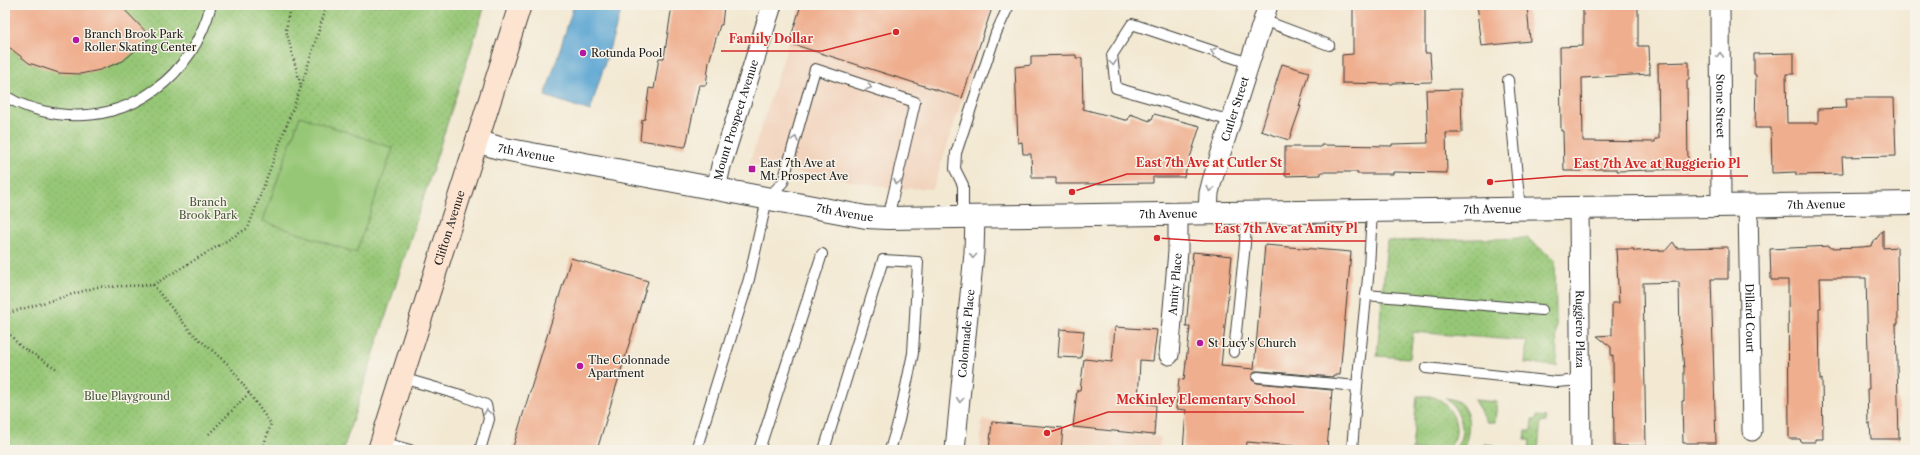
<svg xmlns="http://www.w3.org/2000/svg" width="1920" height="455" viewBox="0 0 1920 455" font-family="'Libre Caslon Text',serif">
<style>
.built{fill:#f2d4be}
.park{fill:url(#park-dots);stroke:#597249}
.pitch{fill:#96c776;stroke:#597249}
.water{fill:#5ba6d3;stroke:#3c6178}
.building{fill:#efae8e}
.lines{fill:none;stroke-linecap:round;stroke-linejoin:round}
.service-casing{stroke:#3c3b37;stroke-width:12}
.minor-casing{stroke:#3c3b37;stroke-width:21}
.tertiary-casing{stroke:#3c3b37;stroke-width:24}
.secondary-casing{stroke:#3c3b37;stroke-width:24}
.path{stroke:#3c3b37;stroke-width:2.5;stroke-dasharray:1 3;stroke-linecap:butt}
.service{stroke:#fff;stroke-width:10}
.minor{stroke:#fff;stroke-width:19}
.tertiary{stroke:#fff;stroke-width:22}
.secondary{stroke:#fde4d1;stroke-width:22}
.oneway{stroke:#999}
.poi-dot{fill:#b5179e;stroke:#f7f3e8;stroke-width:1.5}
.labels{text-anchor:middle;stroke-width:3;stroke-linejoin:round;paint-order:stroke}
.poi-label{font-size:11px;fill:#1c1c1c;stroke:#f7f3e8;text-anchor:start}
.street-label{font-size:11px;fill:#1c1c1c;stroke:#f7f3e8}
.park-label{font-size:11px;fill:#47583c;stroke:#f7f3e8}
.leader{fill:none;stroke:#d62828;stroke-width:1.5}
.callout-dot{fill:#d62828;stroke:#f7f3e8;stroke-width:1.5}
.callout-label{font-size:12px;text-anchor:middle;font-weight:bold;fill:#d62828;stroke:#f7f3e8;stroke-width:3;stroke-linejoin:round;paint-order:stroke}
</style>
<defs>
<pattern id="park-dots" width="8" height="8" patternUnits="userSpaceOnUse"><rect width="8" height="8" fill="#96c776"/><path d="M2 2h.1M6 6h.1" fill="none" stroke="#81aa66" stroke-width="1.8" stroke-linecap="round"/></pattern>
</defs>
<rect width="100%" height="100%" fill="#f7f3e8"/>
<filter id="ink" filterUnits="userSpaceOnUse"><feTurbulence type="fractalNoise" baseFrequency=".025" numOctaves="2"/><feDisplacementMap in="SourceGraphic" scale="8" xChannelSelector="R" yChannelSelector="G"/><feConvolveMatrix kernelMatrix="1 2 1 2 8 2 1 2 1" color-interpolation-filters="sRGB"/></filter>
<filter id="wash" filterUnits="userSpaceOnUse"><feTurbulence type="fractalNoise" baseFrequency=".012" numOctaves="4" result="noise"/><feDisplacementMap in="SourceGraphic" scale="16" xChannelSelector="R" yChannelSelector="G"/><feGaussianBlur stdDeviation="0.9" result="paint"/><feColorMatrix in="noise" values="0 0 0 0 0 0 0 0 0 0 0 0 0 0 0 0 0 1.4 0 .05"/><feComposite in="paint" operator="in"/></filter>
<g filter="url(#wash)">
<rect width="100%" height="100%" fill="#f3e9d3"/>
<g class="built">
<polygon points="801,5 993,5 933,189 892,188 749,164"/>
<polygon points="982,420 1161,437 1159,450 980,450"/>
</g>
<g class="park">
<polygon points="5,5 485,5 343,450 5,450"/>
<polygon points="1527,238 1555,260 1557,366 1525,363 1527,341 1413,332 1410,358 1377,356 1387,241"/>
<path d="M1417,396C1422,396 1431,395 1436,398C1455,408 1465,435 1446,450H1412Z"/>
<path d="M1445,398C1473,400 1472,429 1463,450H1454C1469,432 1461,411 1445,398Z"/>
<polygon points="1474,400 1497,402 1495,422 1487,422"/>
<polygon points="1537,416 1546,417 1546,422 1541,421 1538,450 1529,450 1530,440 1525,440 1526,431 1531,431 1532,420 1537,420"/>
<polygon points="1485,444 1493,445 1493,450 1480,450"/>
</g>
<polygon class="pitch" points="300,116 393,148 356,253 263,221"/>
<polygon class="water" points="574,5 631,5 629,10 622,8 590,111 545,96"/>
<g id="blocks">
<g class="building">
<polygon points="5,5 120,5 151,37 123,61 100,70 80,74 59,73 29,63 5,44"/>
<polygon points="672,5 724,5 722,25 720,25 709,62 706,85 699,85 686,146 684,147 640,140 642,120 645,119 649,88 654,89 659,58 664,58"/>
<polygon points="801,5 993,5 962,98 789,43"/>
<polygon points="1406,5 1406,7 1425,7 1425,53 1430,53 1432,82 1393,83 1393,84 1342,83 1342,55 1353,54 1353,8"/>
<polygon points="1476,5 1527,5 1530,41 1481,46"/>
<polygon points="1583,5 1638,5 1638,46 1649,46 1650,74 1582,78 1583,141 1655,142 1655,139 1659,139 1658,63 1689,62 1689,80 1687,80 1688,169 1617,171 1617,169 1582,169 1582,171 1564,171 1563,131 1561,131 1560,47 1583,46"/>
<polygon points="1794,53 1794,74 1786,74 1787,123 1818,123 1818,109 1847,108 1846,98 1894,98 1896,156 1842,157 1843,174 1796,175 1796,172 1772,173 1771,128 1755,128 1756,75 1754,74 1754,54"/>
<polygon points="1076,55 1076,58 1082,58 1083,109 1125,120 1128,120 1130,114 1150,121 1150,119 1152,119 1154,114 1200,126 1184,177 1153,177 1153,183 1078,184 1056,184 1056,178 1032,178 1031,154 1023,154 1022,142 1018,143 1015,67 1031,65 1031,56"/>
<polygon points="1282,64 1309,72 1299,106 1301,106 1289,140 1261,131"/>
<polygon points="1461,89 1462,133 1446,133 1447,173 1393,172 1393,174 1357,174 1357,172 1321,172 1321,175 1285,176 1285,147 1321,147 1321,145 1392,146 1392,144 1428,143 1426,90"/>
<polygon points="1883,230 1883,248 1897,247 1898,324 1896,324 1899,439 1871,439 1870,423 1868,424 1867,389 1869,389 1866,278 1820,278 1821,308 1819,308 1820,380 1822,379 1823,439 1815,439 1815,442 1801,442 1800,439 1789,439 1788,280 1771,280 1770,249 1830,246 1830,248 1862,247 1871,246"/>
<polygon points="1673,242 1677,248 1728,247 1728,279 1711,279 1716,443 1683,443 1682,401 1684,401 1684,369 1681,336 1680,336 1679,282 1643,283 1646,446 1614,446 1613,355 1611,356 1611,347 1597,336 1612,335 1612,303 1619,303 1616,249 1634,249 1634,251 1666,250"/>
<polygon points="1265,245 1351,252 1340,375 1333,375 1333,377 1259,371 1255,371 1252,376 1252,380 1257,383 1332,390 1327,449 1247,442 1246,450 1183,450 1186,410 1176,409 1179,379 1184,380 1190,327 1186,327 1193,252 1232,256 1221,366 1254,369"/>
<polygon points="571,258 648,281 597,450 512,450"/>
<polygon points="1115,327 1157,330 1153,361 1140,360 1138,403 1156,405 1154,435 1073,427 1077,390 1080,390 1084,359 1112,362"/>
<polygon points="1060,329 1084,331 1081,358 1058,357"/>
<polygon points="992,422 1063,428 1061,450 989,450"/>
</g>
</g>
</g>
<g filter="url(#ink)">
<use href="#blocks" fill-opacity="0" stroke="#3c3b37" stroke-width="1"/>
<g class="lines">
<defs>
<g id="service">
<polyline points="1263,20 1329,45"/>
<polyline points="1508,80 1520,209"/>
<path d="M5,96C21,106 38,111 57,114C131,124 193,76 211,5"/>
<polyline points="1231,121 1116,88 1112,55 1132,24 1249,63"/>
<polyline points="963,218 963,185 955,169 956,153 996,33 1009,5"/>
<polyline points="1366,295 1542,310"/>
<polyline points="1234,352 1245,244 1246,214"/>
<polyline points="1426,368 1557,382 1581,380"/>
<polyline points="1258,377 1357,386 1369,268 1372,211"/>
<polyline points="402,378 464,396 486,405 489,419 480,450"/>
<polyline points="381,442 410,450"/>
<polyline points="696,450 749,279 767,199 783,182 815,69 915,102 888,218"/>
<polyline points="759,450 822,254"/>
<polyline points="824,450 883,260 918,262 913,353 899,420 890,450"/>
<polyline points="1352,450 1357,386"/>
</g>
<g id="minor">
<path id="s1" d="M1720,5L1721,206"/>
<path id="s2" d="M716,189L721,166L772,5"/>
<path id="s3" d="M1748,206L1752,431"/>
<path id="s4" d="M1579,208L1581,450"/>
<path id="s5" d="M1208,214L1209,193L1212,181L1268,5"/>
<path id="s6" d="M1169,355L1178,251V214"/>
<path id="s7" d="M955,450L974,253L975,217"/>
</g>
<g id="tertiary">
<path id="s8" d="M477,141L499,148L866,217L888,218L1915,203"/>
</g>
<g id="secondary">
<path id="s9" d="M379,450L520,5"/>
</g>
</defs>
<use href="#service" class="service-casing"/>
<use href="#minor" class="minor-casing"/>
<use href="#tertiary" class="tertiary-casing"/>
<use href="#secondary" class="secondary-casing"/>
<g class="path">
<polyline points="290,5 286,30 301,87"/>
<polyline points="153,285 191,332 229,365 271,424 262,450"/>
<polyline points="5,314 97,287 153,285 248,228 301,87 327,5"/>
<polyline points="5,329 20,346 57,369"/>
<polyline points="209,434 249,393"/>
</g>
<use href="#service" class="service"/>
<use href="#minor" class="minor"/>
<use href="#tertiary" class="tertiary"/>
<use href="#secondary" class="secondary"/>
</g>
<defs><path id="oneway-chevron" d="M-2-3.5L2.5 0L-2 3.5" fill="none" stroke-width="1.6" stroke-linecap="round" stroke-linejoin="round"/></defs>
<g class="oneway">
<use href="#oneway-chevron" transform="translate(1213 51) rotate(-161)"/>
<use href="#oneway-chevron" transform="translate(1720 55) rotate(-90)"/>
<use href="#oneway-chevron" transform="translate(1113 63) rotate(83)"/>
<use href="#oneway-chevron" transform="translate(869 87) rotate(18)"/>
<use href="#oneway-chevron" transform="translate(795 139) rotate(-74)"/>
<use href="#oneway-chevron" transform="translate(897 182) rotate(103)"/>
<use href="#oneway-chevron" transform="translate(1210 189) rotate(103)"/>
<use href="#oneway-chevron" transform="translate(973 256) rotate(95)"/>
<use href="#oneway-chevron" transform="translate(960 400) rotate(95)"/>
<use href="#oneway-chevron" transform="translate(487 412) rotate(-100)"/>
</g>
</g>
<g class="poi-dot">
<circle cx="76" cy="40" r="4"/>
<circle cx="583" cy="53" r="4"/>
<rect x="748" y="165" width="8" height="8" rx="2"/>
<circle cx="1200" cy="343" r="4"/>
<circle cx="580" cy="366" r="4"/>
</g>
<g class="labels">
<g class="poi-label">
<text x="84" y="38">Branch Brook Park<tspan x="84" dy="13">Roller Skating Center</tspan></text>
<text x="591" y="57">Rotunda Pool</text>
<text x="760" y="167">East 7th Ave at<tspan x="760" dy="13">Mt. Prospect Ave</tspan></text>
<text x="1208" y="347">St Lucy's Church</text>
<text x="588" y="364">The Colonnade<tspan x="588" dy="13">Apartment</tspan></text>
</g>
<g class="street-label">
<text dy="4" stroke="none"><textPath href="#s1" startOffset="101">Stone Street</textPath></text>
<text dy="4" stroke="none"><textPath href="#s5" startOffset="109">Cutler Street</textPath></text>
<text dy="4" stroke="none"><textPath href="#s2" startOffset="72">Mount Prospect Avenue</textPath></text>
<text dy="4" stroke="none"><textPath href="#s8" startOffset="51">7th Avenue</textPath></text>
<text dy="4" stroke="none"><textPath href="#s8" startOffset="1347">7th Avenue</textPath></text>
<text dy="4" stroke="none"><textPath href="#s8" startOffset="1023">7th Avenue</textPath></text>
<text dy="4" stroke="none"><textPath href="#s8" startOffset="375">7th Avenue</textPath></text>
<text dy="4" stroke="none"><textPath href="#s8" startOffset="699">7th Avenue</textPath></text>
<text dy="4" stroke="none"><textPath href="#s9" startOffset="233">Clifton Avenue</textPath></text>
<text dy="4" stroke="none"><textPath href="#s6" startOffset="71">Amity Place</textPath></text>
<text dy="4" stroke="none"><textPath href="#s3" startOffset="112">Dillard Court</textPath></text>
<text dy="4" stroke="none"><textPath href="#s4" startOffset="121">Ruggiero Plaza</textPath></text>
<text dy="4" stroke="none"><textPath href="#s7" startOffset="117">Colonnade Place</textPath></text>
</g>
<g class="park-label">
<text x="208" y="206">Branch<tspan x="208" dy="13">Brook Park</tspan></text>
<text x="127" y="400">Blue Playground</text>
</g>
</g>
<path class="leader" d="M896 32L822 51H721M1072 192L1127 174H1290M1490 182L1565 176H1748M1157 238L1205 241H1366M1047 433L1108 412H1304"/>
<g class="callout-dot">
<circle cx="896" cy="32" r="4"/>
<circle cx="1072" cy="192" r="4"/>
<circle cx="1490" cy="182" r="4"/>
<circle cx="1157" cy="238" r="4"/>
<circle cx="1047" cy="433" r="4"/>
</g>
<g class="callout-label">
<text x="771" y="43">Family Dollar</text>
<text x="1209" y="167">East 7th Ave at Cutler St</text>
<text x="1657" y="168">East 7th Ave at Ruggierio Pl</text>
<text x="1286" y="233">East 7th Ave at Amity Pl</text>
<text x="1206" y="404">McKinley Elementary School</text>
</g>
<rect width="1920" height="455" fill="none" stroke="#f7f3e8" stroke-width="20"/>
</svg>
